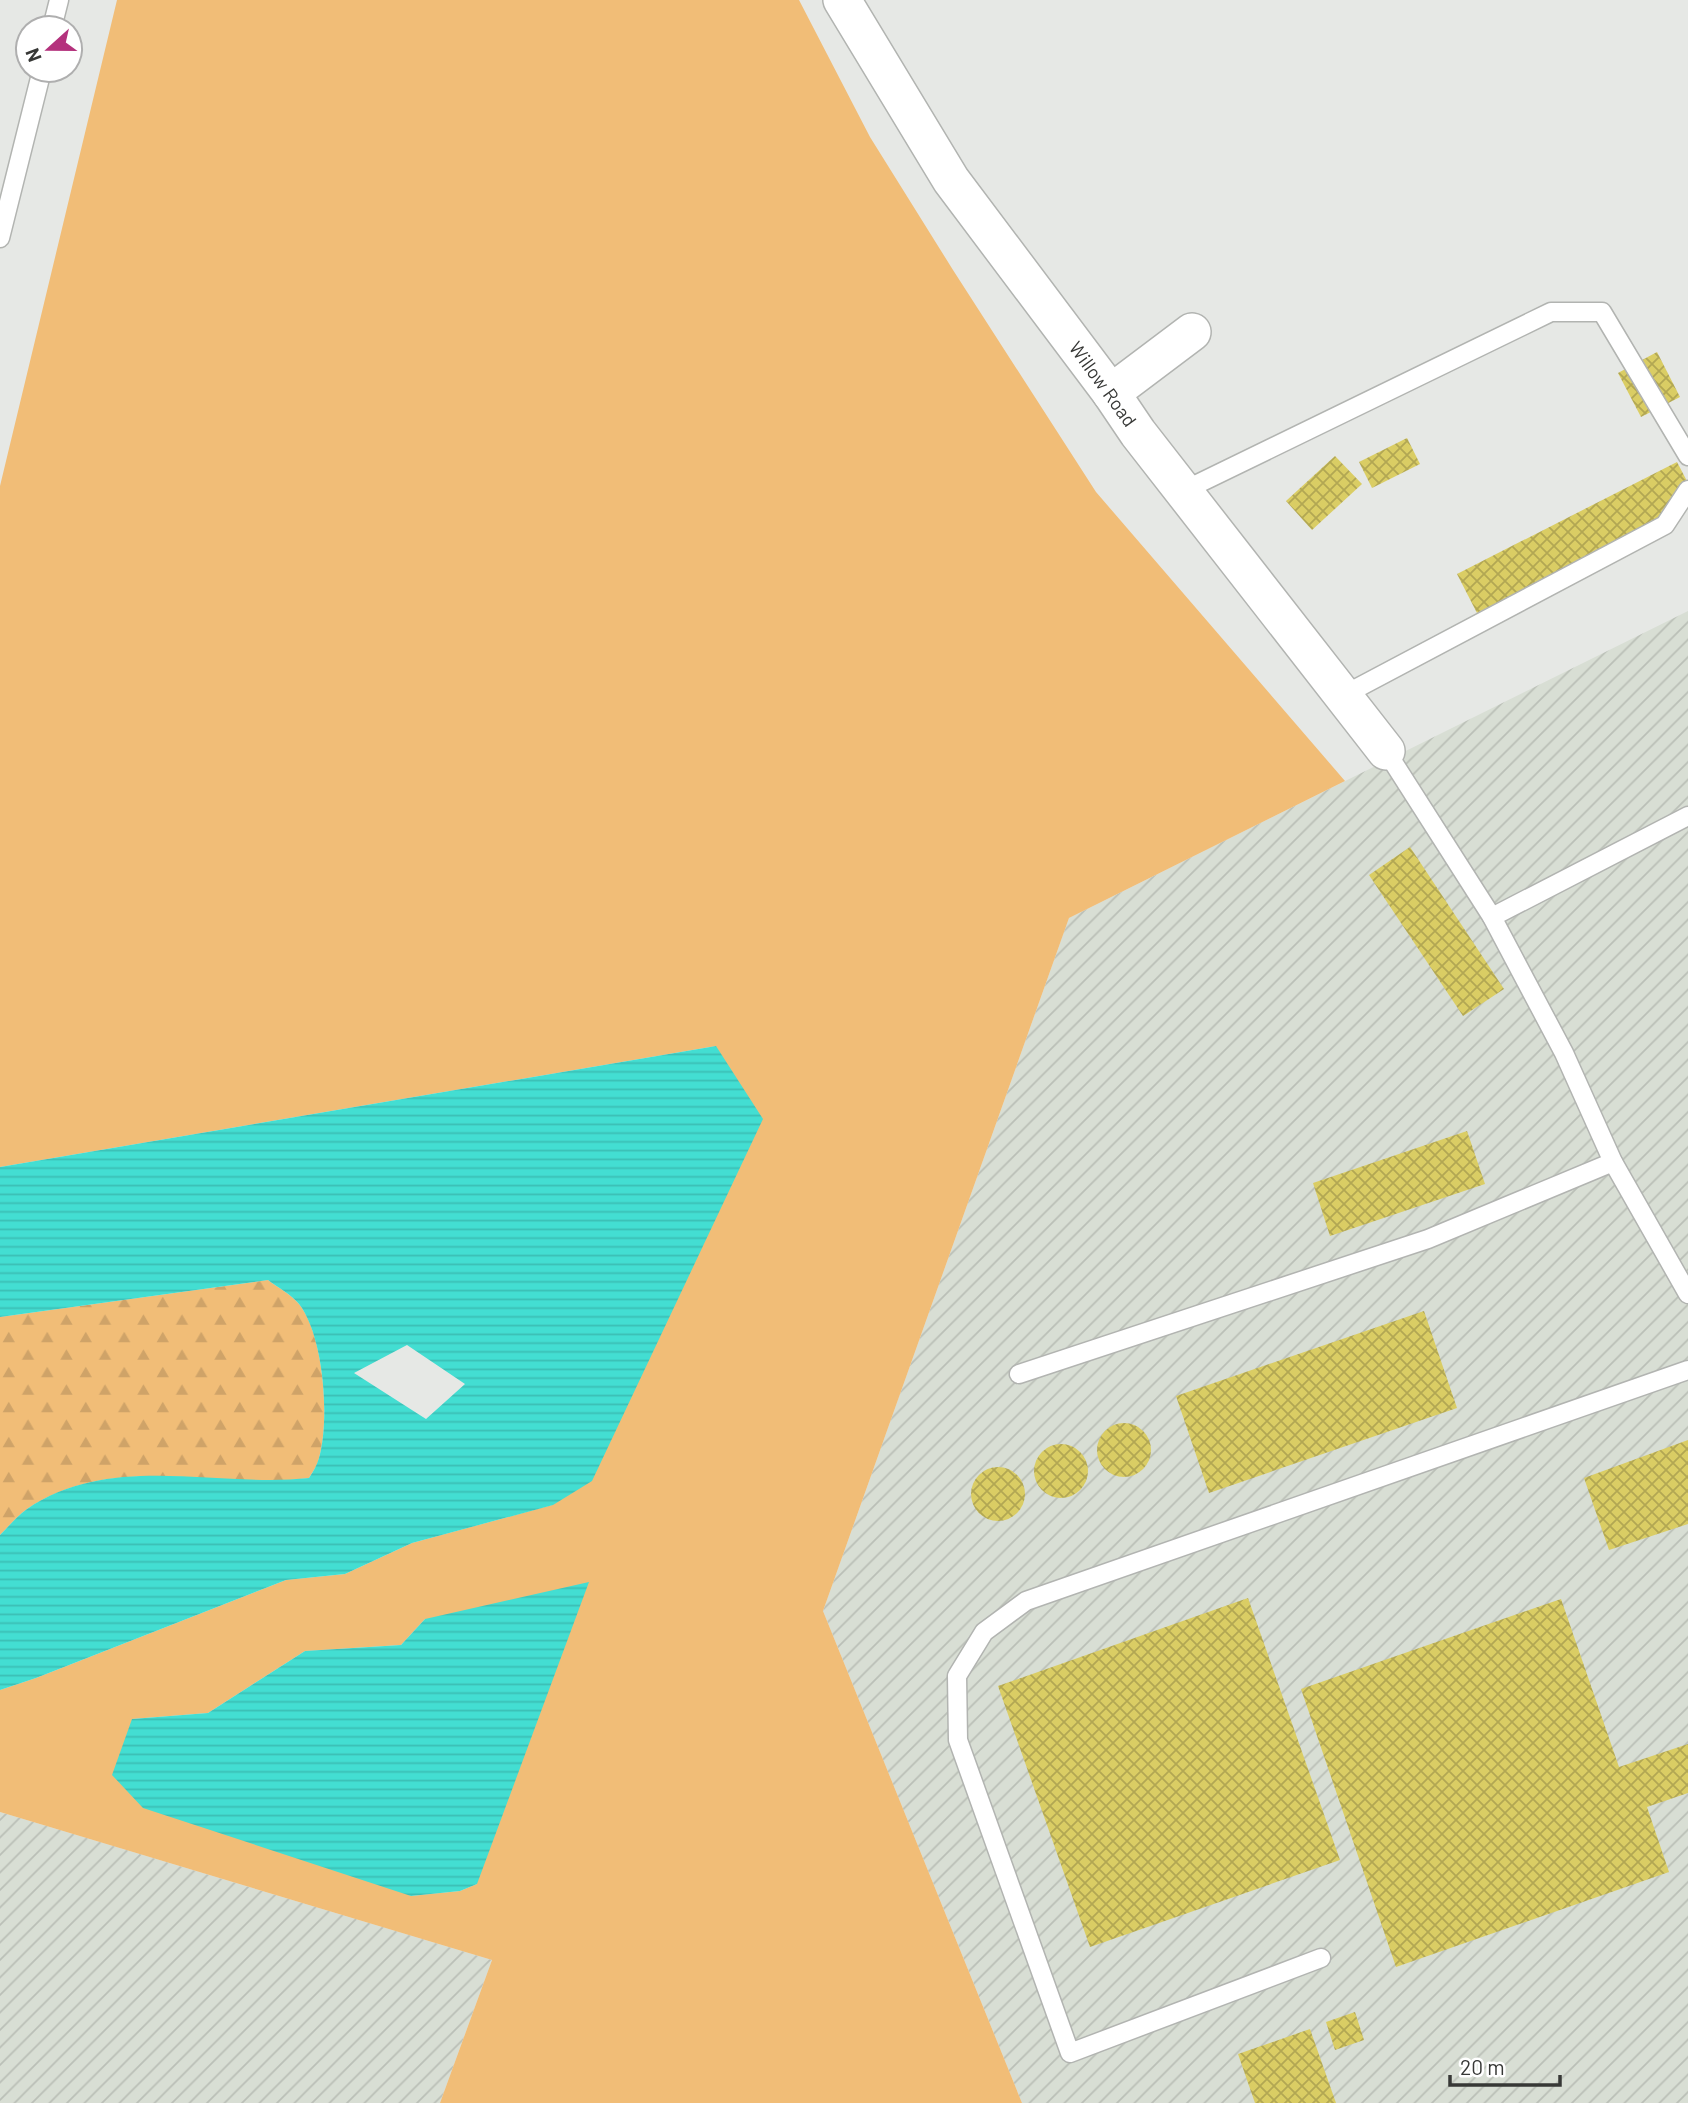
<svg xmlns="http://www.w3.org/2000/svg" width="1688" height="2103" viewBox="0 0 1688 2103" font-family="Barlow,sans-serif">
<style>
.industrial{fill:url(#industrial-furrows)}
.grass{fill:#f1bd77;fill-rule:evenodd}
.forest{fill:url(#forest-firs)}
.water{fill:url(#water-rules);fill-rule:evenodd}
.building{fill:url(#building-cross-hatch)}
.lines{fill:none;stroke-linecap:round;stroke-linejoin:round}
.service-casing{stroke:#b2b4b1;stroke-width:21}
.minor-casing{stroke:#b2b4b1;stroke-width:40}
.service{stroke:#fff;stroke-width:18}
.minor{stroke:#fff;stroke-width:37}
.labels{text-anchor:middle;stroke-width:5;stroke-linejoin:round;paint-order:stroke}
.street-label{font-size:19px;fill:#373836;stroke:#fff}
</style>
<defs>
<pattern id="industrial-furrows" width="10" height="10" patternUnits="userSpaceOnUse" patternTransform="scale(1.75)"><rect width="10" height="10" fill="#d8ded4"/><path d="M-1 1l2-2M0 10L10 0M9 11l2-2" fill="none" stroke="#babfb7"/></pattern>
<pattern id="forest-firs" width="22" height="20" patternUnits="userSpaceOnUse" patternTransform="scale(1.75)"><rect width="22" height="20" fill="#f1bd77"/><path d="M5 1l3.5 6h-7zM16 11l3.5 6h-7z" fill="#cfa368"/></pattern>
<pattern id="water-rules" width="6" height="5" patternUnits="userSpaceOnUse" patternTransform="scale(1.75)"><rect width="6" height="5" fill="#43ded2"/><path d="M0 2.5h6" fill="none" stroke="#3bbfb5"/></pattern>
<pattern id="building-cross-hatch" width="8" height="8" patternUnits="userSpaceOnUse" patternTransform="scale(1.75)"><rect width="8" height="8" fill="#dacd64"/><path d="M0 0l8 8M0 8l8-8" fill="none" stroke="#b2a753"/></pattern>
</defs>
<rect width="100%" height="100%" fill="#e6e8e5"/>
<g class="industrial">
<polygon points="1688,611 1688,2103 1022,2103 823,1611 1069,918"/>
<polygon points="0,1812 492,1960 440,2103 0,2103"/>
</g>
<path class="grass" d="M117,0H799L870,137L953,270L1096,492L1345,781L1069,918L823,1611L1022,2103H440L492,1960L0,1812V1690L36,1678L286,1580L345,1574L412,1543L552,1505L558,1500L716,1046L0,1167V486ZM425,1619L477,1884L460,1891L411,1896L132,1719L208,1713L305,1651L401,1645Z"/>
<path class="forest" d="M268,1280C277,1287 292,1295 299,1304C324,1335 330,1420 319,1458C318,1465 313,1471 309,1478C297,1479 284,1481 272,1481C189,1481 101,1459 27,1509C17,1516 8,1527 0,1535V1317Z"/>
<g class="water">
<path d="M716,1046L763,1119L592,1481L553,1505L412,1543L345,1574L286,1580L36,1678L0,1690V1535C8,1527 17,1516 27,1509C111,1452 216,1488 309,1478C313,1472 317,1465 319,1458C330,1420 324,1336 299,1304C292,1295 277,1287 268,1280L0,1317V1167ZM407,1345L465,1384L426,1419L354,1373Z"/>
<polygon points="589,1582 477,1884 460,1891 411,1896 143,1808 112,1775 132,1719 208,1713 305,1651 401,1645 425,1619"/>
</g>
<g class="building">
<polygon points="1657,352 1680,397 1641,417 1618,373"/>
<polygon points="1407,438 1420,464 1372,488 1359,462"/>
<polygon points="1335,456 1362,484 1312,530 1286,501"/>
<polygon points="1677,462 1688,483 1688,505 1477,613 1457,574"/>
<polygon points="1410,847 1504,989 1463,1016 1369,875"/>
<polygon points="1467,1131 1485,1184 1330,1236 1313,1183"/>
<polygon points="1424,1311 1457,1408 1209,1493 1176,1396"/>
<circle cx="1124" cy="1450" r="27"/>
<polygon points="1688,1440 1688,1524 1609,1550 1584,1478"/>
<circle cx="1061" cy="1471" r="27"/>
<circle cx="998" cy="1494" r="27"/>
<polygon points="1248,1598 1340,1860 1090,1947 998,1686"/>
<polygon points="1561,1599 1619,1767 1688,1744 1688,1793 1647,1807 1669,1872 1396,1967 1301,1689"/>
<polygon points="1355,2012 1364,2040 1335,2050 1326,2022"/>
<polygon points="1310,2029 1336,2103 1255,2103 1238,2054"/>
</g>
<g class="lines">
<defs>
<g id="service">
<polyline points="52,28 59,0"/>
<polyline points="0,238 42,70"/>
<polyline points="1183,491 1551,312 1602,312 1688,456"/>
<polyline points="1344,695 1665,525 1688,490"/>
<polyline points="1386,751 1492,917 1564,1053 1613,1162 1688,1294"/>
<polyline points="1492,917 1688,816"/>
<polyline points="1019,1374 1428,1239 1613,1162"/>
<polyline points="1321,1958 1070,2053 958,1740 957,1676 984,1632 1026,1601 1688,1370"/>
</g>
<g id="minor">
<polyline points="842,0 951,180 1111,393 1138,433 1386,751"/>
<polyline points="1111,393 1192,332"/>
</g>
</defs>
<use href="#service" class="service-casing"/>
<use href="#minor" class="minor-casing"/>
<use href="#service" class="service"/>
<use href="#minor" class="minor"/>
</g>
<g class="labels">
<g class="street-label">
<text transform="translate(1103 384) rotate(54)" y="7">Willow Road</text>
</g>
</g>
<g transform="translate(49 49) rotate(249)"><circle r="33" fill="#ffffff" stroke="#afafaf" stroke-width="2"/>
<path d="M0-5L12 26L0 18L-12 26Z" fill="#b4327d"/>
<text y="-10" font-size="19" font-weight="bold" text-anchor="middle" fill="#373836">N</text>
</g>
<path d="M1450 2075v10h110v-10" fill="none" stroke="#373836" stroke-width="3.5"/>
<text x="1460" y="2075" font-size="21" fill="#373836" stroke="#ffffff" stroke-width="5" paint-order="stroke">20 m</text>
</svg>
